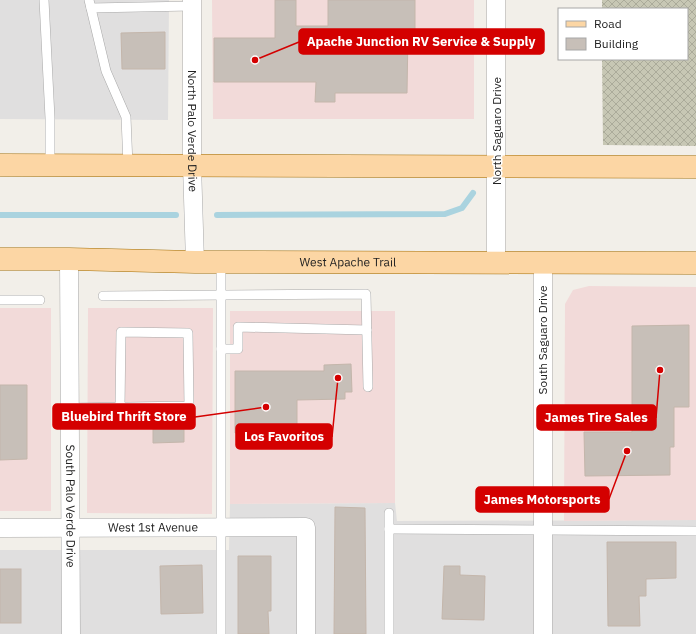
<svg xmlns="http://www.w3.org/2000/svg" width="696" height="634" viewBox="0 0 696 634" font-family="'IBM Plex Sans',sans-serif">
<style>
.residential{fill:#e0dfdf}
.commercial{fill:#f2dad9}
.construction{fill:url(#construction-cross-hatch)}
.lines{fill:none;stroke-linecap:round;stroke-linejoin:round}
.stream{stroke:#aad3df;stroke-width:6}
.building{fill:#c7bfb8;stroke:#c4b6ab}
.service-casing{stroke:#a9a9a9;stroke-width:10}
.minor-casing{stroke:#a9a9a9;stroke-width:19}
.primary-casing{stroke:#a06b00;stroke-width:23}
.service{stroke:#fff;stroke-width:9}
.minor{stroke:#fff;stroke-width:18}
.primary{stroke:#fcd6a4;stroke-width:22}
.labels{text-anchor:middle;stroke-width:3;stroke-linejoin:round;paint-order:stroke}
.street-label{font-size:12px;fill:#222;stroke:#fff}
.leader{fill:none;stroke:#d40000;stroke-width:1.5}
.callout-dot{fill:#d40000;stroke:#fff;stroke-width:1.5}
.callout{fill:#d40000;stroke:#d40000;stroke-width:1.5}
.callout-label{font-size:13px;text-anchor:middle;font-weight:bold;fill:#fff}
</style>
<defs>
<pattern id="construction-cross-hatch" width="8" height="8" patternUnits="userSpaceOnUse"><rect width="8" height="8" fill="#c7c7b4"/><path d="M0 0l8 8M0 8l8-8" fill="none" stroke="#abab9a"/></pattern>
</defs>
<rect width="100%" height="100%" fill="#f2efe9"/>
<g class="residential">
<polygon points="0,0 169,0 168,120 0,119"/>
<polygon points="395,503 397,521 696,520 696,634 0,634 0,550 229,550 230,504"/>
</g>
<g class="commercial">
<polygon points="212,0 474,0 474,119 213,119"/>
<polygon points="589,286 696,287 696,520 564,521 565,304 573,290"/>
<rect x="0" y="308" width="51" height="203"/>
<polygon points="88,308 213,308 212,514 87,513"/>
<polygon points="230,311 395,311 395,503 230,504"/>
</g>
<polygon class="construction" points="602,0 696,0 696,146 603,145 602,59 687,59 687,9 602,9"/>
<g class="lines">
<g class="stream">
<polyline points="0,215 176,215"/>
<polyline points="217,215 445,214 462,208 473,193"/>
</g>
</g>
<g class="building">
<polygon points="275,0 296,0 296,26 328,26 328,0 415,0 415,33 408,33 407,93 335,93 335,102 315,102 316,82 214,82 214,38 275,38"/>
<polygon points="165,32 165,69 122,69 121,33"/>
<polygon points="689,325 689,407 674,407 674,447 670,447 670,475 585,476 584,432 632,432 632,326"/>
<polygon points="351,364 352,392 345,392 345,399 297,400 297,448 268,448 268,433 235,433 235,371 324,371 324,365"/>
<polygon points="0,385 27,385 27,459 0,460"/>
<polygon points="153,425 184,425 184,442 153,443"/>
<polygon points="335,507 365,508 366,634 334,634"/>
<polygon points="607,542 676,542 676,578 646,579 646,596 639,596 640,626 608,626"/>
<polygon points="238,556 271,556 271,611 268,611 269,634 238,634"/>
<polygon points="202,565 203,613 161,614 160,566"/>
<polygon points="444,566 460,566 460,575 485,576 484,620 442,619"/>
<rect x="0" y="569" width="21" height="54"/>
</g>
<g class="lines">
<defs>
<g id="service">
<polyline points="44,0 50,118 50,165"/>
<polyline points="89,0 106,71 126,117 128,165"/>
<polyline points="91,8 192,6"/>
<polyline points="221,262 221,634"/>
<polyline points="103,296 366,294 368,387"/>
<polyline points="0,300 40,300"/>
<polyline points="221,349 238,349 238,327 367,330"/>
<polyline points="70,408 189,406 188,333 121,332 120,407"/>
<polyline points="389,529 696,531"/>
<polyline points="389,634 389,513"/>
</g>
<g id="minor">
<path id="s1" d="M192,0V165L195,262"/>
<polyline points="496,0 496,262"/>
<path id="s2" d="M69,259L71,634"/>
<polyline points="543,263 543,634"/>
<path id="s3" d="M0,528L306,527V634"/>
</g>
<g id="primary">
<polyline points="0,165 696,167"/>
<path id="s4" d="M0,259H69L195,262L696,263"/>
</g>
</defs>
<use href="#service" class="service-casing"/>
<use href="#minor" class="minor-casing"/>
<use href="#primary" class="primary-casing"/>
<use href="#service" class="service"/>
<use href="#minor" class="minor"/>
<use href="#primary" class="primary"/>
</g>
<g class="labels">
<g class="street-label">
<text dy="4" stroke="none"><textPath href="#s1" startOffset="131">North Palo Verde Drive</textPath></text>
<text transform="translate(497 131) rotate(-90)" y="4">North Saguaro Drive</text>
<text dy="4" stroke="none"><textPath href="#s4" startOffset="348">West Apache Trail</textPath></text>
<text transform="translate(543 340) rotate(-90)" y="4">South Saguaro Drive</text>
<text dy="4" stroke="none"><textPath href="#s2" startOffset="247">South Palo Verde Drive</textPath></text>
<text dy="4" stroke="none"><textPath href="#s3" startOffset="153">West 1st Avenue</textPath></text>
</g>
</g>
<path class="leader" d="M255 60L299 42M266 407L195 417M660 370L656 418M338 378L332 437M627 451L609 499"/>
<g class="callout-dot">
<circle cx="255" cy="60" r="4"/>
<circle cx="266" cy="407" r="4"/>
<circle cx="660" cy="370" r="4"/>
<circle cx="338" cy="378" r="4"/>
<circle cx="627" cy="451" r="4"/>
</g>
<g class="callout">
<rect x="299" y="29" width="245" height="25" rx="4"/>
<rect x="53" y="404" width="142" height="25" rx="4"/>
<rect x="537" y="405" width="119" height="25" rx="4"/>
<rect x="236" y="424" width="96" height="25" rx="4"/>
<rect x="476" y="487" width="133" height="25" rx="4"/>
</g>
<g class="callout-label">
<text x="421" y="46">Apache Junction RV Service &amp; Supply</text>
<text x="124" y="421">Bluebird Thrift Store</text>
<text x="596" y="422">James Tire Sales</text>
<text x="284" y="441">Los Favoritos</text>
<text x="542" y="504">James Motorsports</text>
</g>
<rect x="558" y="8" width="130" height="52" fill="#ffffff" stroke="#a7a7a7"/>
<rect x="566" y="21" width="20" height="6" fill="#fcd6a4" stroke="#a7a7a7"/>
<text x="594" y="28" font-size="12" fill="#222222">Road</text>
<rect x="566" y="38" width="20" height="12" fill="#c7bfb8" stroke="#a7a7a7"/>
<text x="594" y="48" font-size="12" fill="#222222">Building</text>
</svg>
